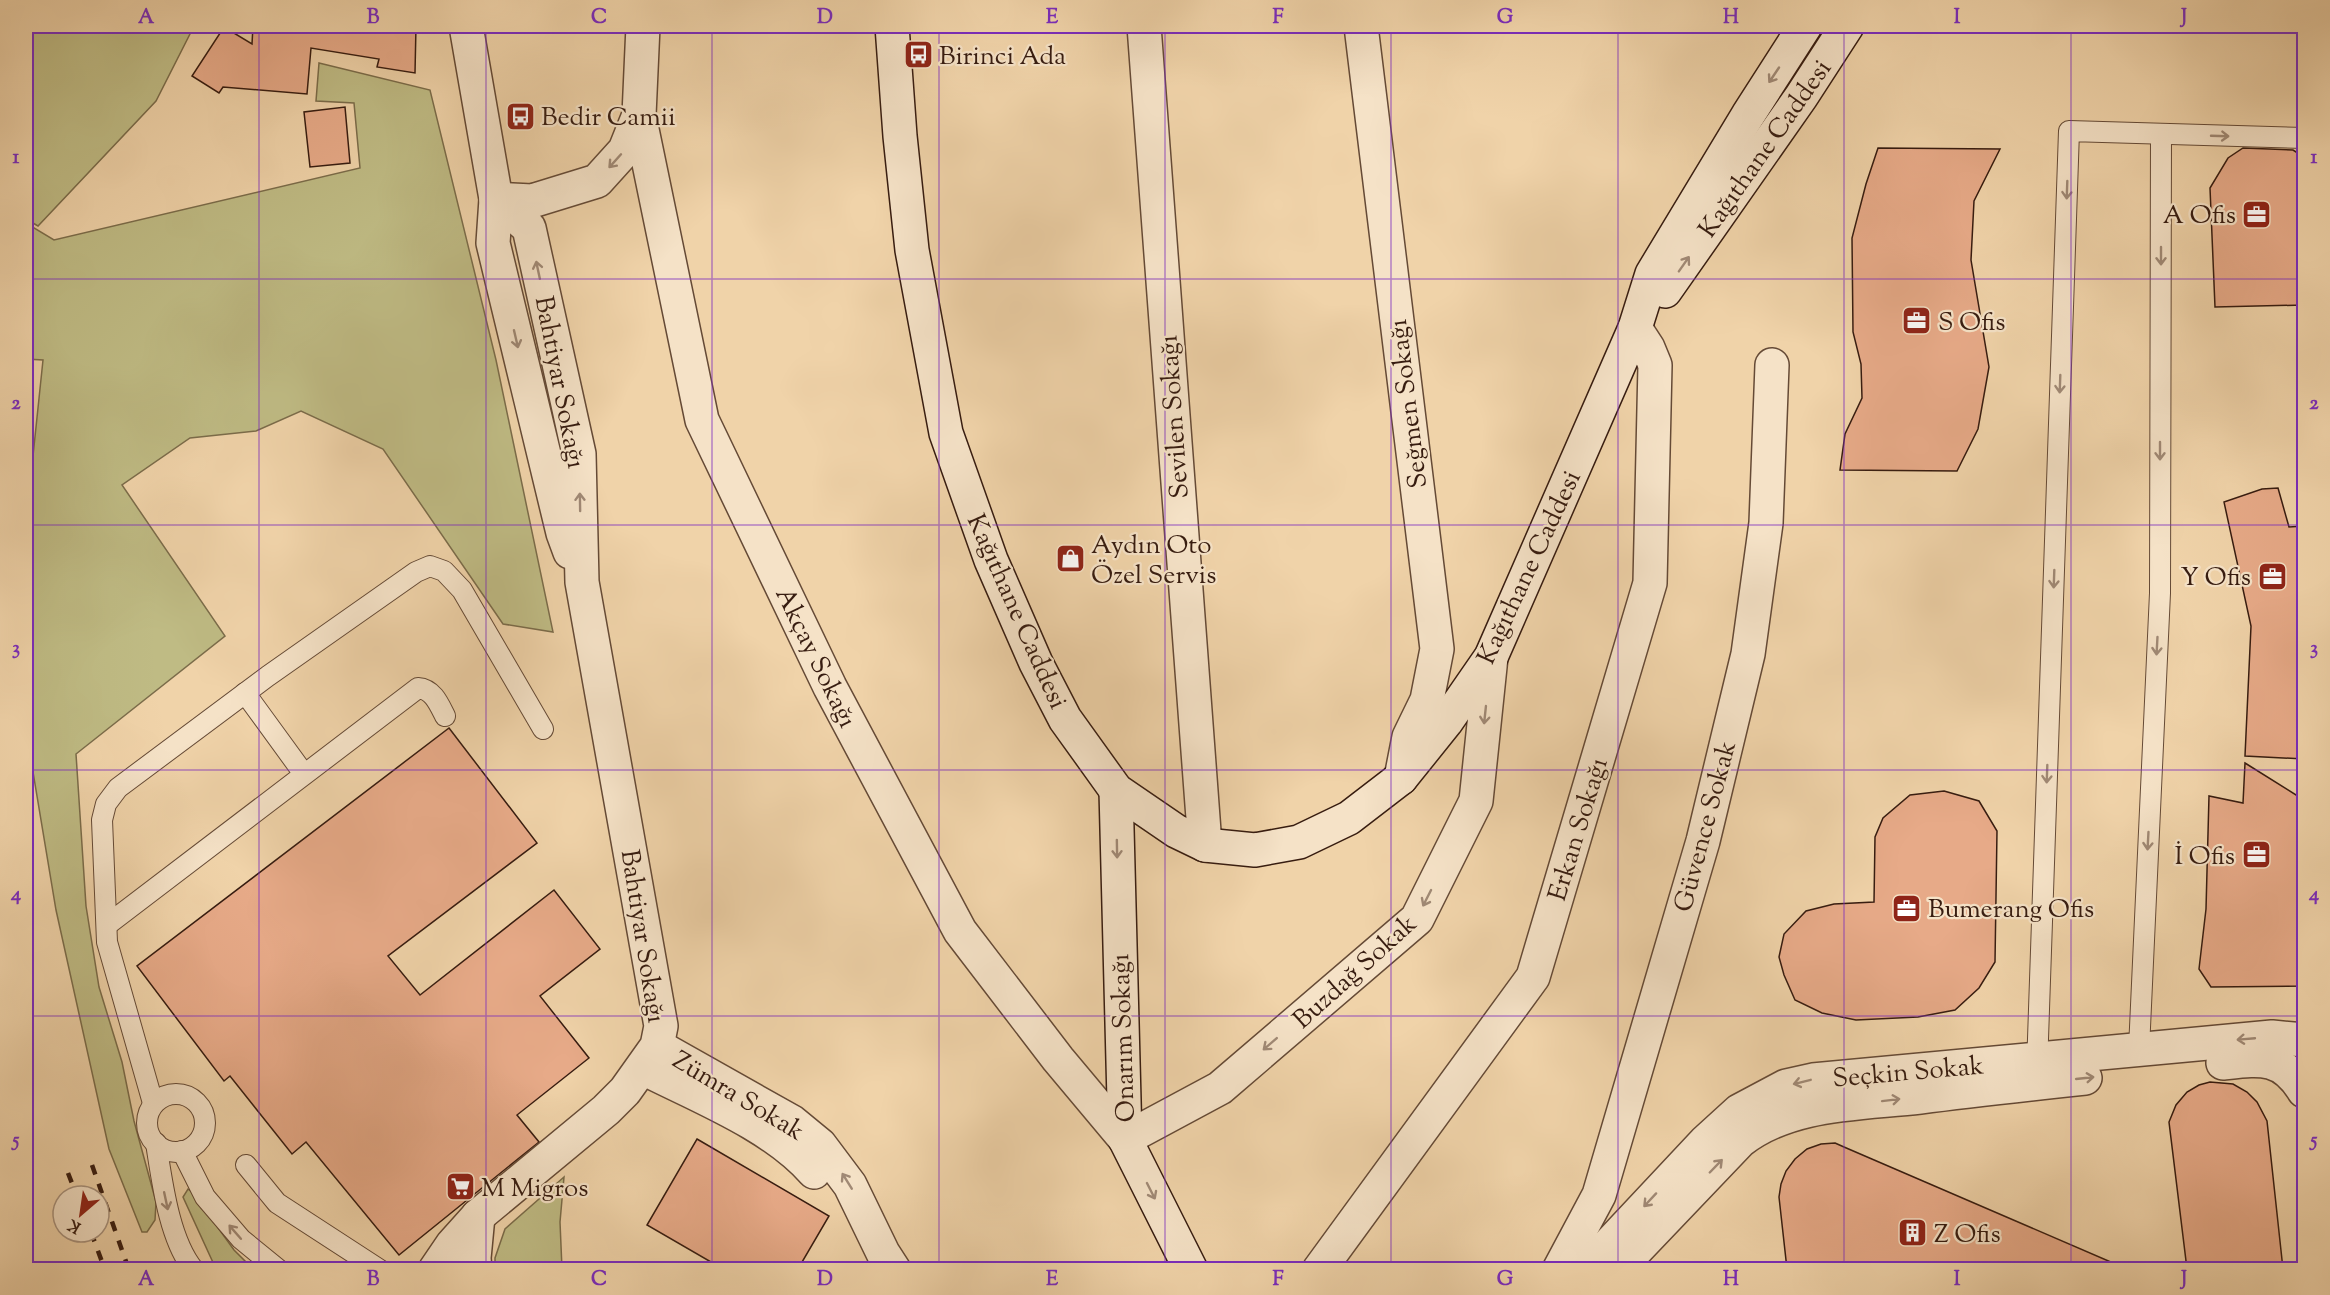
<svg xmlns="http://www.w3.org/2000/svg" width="2330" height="1295" viewBox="0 0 2330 1295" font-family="'Sorts Mill Goudy',serif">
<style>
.green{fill:#bfbb84;stroke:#7b6c4a;stroke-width:1.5}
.building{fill:#e7aa88;stroke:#371c10;stroke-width:1.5}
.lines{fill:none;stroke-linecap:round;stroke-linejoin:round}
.lane-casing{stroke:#654a36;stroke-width:22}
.street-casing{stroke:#654a36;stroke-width:36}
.secondary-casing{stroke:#371c10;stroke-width:36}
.lane{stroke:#f5e2c7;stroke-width:20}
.street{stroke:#f5e2c7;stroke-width:33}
.secondary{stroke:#f5e2c7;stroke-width:33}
.rail{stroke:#371c10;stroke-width:4.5;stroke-dasharray:10 10;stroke-linecap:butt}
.oneway{stroke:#a08975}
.grid{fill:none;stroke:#7b2cbf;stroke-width:1.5;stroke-opacity:0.55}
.labels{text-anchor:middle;stroke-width:4.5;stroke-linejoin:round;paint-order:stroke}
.poi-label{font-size:26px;fill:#371c10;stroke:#f5e2c7;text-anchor:start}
.street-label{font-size:26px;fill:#371c10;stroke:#f5e2c7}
.neatline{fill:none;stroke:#7b2cbf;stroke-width:2}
.grid-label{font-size:20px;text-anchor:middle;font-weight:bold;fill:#7b2cbf}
</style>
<rect width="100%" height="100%" fill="#f0d3a9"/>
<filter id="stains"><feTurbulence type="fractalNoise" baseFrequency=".00333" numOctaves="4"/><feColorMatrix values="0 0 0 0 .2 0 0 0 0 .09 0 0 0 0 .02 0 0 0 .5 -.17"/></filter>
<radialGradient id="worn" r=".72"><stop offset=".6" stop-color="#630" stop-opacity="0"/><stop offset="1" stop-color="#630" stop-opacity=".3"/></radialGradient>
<g class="green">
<polygon points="26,26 194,26 156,101 38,226 26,219"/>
<polygon points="319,63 430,90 496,360 553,632 503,624 383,449 301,411 256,431 190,438 122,485 225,636 76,754 86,906 99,987 122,1062 134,1121 156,1202 155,1220 147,1232 142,1232 109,1149 56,910 28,742 26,712 26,563 28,504 43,360 26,359 26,223 54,240 360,168 354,103 316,101"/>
<polygon points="564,1177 560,1222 562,1269 495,1269 495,1258 505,1229"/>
<polygon points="188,1189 193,1193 234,1250 253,1269 216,1269 183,1197"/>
</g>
<g class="building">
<polygon points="253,26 416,26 415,73 377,67 379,59 311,48 307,94 223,87 219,93 192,76 224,27 252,44"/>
<polygon points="345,107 350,163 310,167 304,112"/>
<polygon points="1878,148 2000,149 1974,201 1971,260 1989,367 1978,429 1957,471 1840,470 1845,434 1862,398 1861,364 1853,332 1852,238 1866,184"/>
<polygon points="2243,148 2293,150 2304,157 2304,305 2215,307 2210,188 2228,158"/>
<polygon points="2278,488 2289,527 2304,526 2304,759 2245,756 2251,626 2224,502 2262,489"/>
<polygon points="449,728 537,843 388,956 420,995 554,890 600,949 540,996 589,1058 517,1115 539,1142 399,1255 306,1142 292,1154 230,1076 224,1081 137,966"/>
<polygon points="2245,763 2304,800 2304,986 2211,987 2199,969 2206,909 2209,796 2243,803"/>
<polygon points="1944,791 1979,801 1997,831 1995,962 1979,988 1955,1010 1918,1017 1856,1020 1822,1013 1795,1000 1784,975 1779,957 1784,934 1806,911 1834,904 1874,902 1875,837 1883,818 1910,795"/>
<polygon points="2210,1082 2233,1084 2247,1092 2257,1102 2267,1121 2283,1269 2187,1269 2169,1122 2176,1105 2187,1092 2199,1085"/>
<polygon points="697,1139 829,1216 798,1269 723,1269 647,1225"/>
<polygon points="1835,1143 1844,1147 2127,1269 1787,1269 1779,1197 1781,1184 1786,1171 1795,1159 1807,1149 1821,1144"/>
</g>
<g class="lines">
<defs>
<g id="lane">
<polyline points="245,693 304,774"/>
<path d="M107,925L418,688C433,689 439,704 445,716"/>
<polyline points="2139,1049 2160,593 2161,134"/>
<polyline points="2037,1068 2069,131 2304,138"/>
<circle cx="176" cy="1123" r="29"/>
<polyline points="153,1103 107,942 102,820 106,804 118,788 268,676 416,572 430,566 444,571 462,590 543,729"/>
<path d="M156,1143C162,1181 169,1240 194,1270"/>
<polyline points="182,1151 205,1197 241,1239 279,1270"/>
<polyline points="246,1165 277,1203 380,1270"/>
</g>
<g id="street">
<polyline points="466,26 496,199 493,243 563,533 570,552"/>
<polyline points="1144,26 1205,845"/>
<polyline points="1361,26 1437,649 1427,700 1409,737 1401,778"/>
<polyline points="639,115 702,420 830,687 960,931 1058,1059 1125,1139 1220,1088 1417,919 1476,801 1491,657"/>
<polyline points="496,199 532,201 597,181 625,150 639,115 643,26"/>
<polyline points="657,1046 792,1122 820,1145 850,1185 883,1253 894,1270"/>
<path d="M2223,1063C2260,1059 2282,1055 2304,1091"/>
<path d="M643,1068C698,1096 773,1125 814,1172"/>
<polyline points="435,1270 452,1245 478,1216 606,1110 625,1091 657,1046 661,1026 582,582 579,454 529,228 496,199"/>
<polyline points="475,1270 474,1258 478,1216"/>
<polyline points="1319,1270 1533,977 1650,583 1655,365 1648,348 1635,328"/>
<polyline points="1559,1270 1599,1195 1703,841 1748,654 1766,523 1772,365"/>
<polyline points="1585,1270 1705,1142 1739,1111 1786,1086 1813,1080 2272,1037 2304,1040"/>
<path d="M1617,1270L1740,1141C1790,1102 1859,1104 1920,1097C1975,1090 2030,1084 2085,1078"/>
</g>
<g id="secondary">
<polyline points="892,26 900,136 912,250 946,433 991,560 1036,663 1065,719 1116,790 1176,831 1205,845 1255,850 1299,842 1349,818 1401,778 1446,722 1491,657 1635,328 1652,274 1748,115 1805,26"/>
<polyline points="1665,291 1801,97 1847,26"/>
<polyline points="1116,790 1125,1139 1191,1270"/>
</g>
</defs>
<use href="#lane" class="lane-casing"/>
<use href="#street" class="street-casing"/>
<use href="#secondary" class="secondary-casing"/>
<use href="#lane" class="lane"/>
<use href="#street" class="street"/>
<use href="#secondary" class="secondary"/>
<g class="rail">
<polyline points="92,1165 129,1270"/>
<polyline points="68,1173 77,1196"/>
<polyline points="91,1232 105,1270"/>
</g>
</g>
<defs><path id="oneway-shaft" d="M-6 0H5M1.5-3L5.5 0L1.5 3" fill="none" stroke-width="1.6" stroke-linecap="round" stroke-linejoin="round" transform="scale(1.5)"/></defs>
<g class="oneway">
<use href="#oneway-shaft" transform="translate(1774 75) rotate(124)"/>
<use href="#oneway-shaft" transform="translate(2220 136) rotate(2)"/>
<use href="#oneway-shaft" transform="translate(615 161) rotate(132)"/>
<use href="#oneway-shaft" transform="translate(2067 190) rotate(92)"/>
<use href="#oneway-shaft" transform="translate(2161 256) rotate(90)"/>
<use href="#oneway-shaft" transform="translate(1684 264) rotate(-55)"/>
<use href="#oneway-shaft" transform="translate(538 270) rotate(-102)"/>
<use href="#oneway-shaft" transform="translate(516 339) rotate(77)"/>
<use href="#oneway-shaft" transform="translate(2060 384) rotate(92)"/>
<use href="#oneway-shaft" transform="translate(2160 451) rotate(90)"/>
<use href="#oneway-shaft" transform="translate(580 502) rotate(-91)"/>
<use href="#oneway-shaft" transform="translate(2054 579) rotate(92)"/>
<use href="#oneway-shaft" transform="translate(2157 646) rotate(93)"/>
<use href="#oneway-shaft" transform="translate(1485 715) rotate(96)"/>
<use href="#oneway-shaft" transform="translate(2047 774) rotate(92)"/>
<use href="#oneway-shaft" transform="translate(2148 841) rotate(93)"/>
<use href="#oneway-shaft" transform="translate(1117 849) rotate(89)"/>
<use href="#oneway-shaft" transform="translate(1427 898) rotate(117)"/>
<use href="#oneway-shaft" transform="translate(2246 1039) rotate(175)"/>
<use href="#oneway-shaft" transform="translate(1270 1044) rotate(139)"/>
<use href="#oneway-shaft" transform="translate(2085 1078) rotate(-6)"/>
<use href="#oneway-shaft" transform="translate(1802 1082) rotate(166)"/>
<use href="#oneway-shaft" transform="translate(1891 1100) rotate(-7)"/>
<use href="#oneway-shaft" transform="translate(1716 1166) rotate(-46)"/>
<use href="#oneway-shaft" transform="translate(847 1181) rotate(-122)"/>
<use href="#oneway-shaft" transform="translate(1151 1191) rotate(63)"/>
<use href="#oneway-shaft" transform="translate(1650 1200) rotate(133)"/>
<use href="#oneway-shaft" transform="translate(166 1201) rotate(78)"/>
<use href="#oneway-shaft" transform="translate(235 1232) rotate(-131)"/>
</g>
<path class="grid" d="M259,26V1270M486,26V1270M712,26V1270M939,26V1270M1165,26V1270M1391,26V1270M1618,26V1270M1844,26V1270M2071,26V1270M26,279H2304M26,525H2304M26,770H2304M26,1016H2304"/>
<defs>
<symbol id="bus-square" viewBox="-11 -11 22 22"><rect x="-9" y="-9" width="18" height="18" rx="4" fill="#8f2418" stroke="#f5e2c7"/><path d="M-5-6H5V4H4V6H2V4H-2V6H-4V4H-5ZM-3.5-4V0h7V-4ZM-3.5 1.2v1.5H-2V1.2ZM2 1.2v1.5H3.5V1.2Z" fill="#fff"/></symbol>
<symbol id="office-square" viewBox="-11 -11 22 22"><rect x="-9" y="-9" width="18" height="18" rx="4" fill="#8f2418" stroke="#f5e2c7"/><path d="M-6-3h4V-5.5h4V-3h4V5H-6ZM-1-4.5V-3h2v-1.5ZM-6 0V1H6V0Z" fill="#fff"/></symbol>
<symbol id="shop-square" viewBox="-11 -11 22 22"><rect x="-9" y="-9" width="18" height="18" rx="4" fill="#8f2418" stroke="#f5e2c7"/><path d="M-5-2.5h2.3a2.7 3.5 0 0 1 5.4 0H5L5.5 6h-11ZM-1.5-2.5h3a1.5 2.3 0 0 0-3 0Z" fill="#fff"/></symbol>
<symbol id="supermarket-square" viewBox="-11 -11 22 22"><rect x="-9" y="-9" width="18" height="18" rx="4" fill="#8f2418" stroke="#f5e2c7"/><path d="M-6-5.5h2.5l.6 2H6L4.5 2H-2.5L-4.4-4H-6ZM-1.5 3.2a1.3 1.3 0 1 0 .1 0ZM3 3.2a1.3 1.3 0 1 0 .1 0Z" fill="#fff"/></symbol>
<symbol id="building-square" viewBox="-11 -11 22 22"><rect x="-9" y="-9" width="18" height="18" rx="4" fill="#8f2418" stroke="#f5e2c7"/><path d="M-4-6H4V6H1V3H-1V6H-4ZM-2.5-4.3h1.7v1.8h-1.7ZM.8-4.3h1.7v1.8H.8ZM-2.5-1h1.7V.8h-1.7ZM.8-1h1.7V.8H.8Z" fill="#fff"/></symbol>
</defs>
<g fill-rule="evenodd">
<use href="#bus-square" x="902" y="38" width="33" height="33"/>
<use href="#bus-square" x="504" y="100" width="33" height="33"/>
<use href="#office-square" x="2240" y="198" width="33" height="33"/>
<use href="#office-square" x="1900" y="304" width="33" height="33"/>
<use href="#shop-square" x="1054" y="542" width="33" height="33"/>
<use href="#office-square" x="2256" y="560" width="33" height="33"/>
<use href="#office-square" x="2240" y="838" width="33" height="33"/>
<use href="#office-square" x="1890" y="892" width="33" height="33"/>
<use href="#supermarket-square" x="444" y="1170" width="33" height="33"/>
<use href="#building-square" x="1896" y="1216" width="33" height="33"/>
</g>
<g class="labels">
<g class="poi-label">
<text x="939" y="64">Birinci Ada</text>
<text x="541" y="125">Bedir Camii</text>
<text x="2236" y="223" text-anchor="end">A Ofis</text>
<text x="1938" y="330">S Ofis</text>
<text x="1091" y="553">Aydın Oto<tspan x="1091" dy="30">Özel Servis</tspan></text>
<text x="2251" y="585" text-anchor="end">Y Ofis</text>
<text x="2235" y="864" text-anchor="end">İ Ofis</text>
<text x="1928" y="917">Bumerang Ofis</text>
<text x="481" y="1196">M Migros</text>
<text x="1934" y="1242">Z Ofis</text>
</g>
<g class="street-label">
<text transform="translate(1764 148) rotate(-55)" y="9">Kağıthane Caddesi</text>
<text transform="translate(561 382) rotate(79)" y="9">Bahtiyar Sokağı</text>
<text transform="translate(1407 404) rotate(-97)" y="9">Seğmen Sokağı</text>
<text transform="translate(1173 417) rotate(-94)" y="9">Sevilen Sokağı</text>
<text transform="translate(1528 567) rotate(-65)" y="9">Kağıthane Caddesi</text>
<text transform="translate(1018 611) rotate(66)" y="9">Kağıthane Caddesi</text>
<text transform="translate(817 657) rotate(64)" y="9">Akçay Sokağı</text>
<text transform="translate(1704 826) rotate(-75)" y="9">Güvence Sokak</text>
<text transform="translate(1577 829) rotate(-73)" y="9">Erkan Sokağı</text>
<text transform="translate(644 936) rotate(81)" y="9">Bahtiyar Sokağı</text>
<text transform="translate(1354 971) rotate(-42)" y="9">Buzdağ Sokak</text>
<text transform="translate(1122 1038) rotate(-92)" y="9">Onarım Sokağı</text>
<text transform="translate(1908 1071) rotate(-5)" y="9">Seçkin Sokak</text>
<text transform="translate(739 1095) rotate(31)" y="9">Zümra Sokak</text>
</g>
</g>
<rect width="2330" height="1295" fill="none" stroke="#f0d3a9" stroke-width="66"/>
<g transform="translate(81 1214) rotate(209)"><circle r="28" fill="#f5e2c7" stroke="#a9937e" stroke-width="1.5"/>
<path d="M0-4.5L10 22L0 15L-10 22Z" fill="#8f2418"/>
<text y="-9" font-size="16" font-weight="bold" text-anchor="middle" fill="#371c10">K</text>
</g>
<rect x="33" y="33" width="2264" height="1229" class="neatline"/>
<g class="grid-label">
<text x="146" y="23">A</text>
<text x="373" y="23">B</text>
<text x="599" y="23">C</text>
<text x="825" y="23">D</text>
<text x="1052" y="23">E</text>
<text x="1278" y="23">F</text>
<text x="1505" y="23">G</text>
<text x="1731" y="23">H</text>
<text x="1957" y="23">I</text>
<text x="2184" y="23">J</text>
<text x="16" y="163">1</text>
<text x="2314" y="163">1</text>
<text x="16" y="409">2</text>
<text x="2314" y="409">2</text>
<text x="16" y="654">3</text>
<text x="2314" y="654">3</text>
<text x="16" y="900">4</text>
<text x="2314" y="900">4</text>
<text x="16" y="1146">5</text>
<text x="2314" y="1146">5</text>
<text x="146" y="1285">A</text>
<text x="373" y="1285">B</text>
<text x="599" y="1285">C</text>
<text x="825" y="1285">D</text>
<text x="1052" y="1285">E</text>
<text x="1278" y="1285">F</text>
<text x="1505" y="1285">G</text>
<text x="1731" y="1285">H</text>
<text x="1957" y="1285">I</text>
<text x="2184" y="1285">J</text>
</g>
<rect width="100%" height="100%" filter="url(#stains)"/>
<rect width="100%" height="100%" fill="url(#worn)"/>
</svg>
